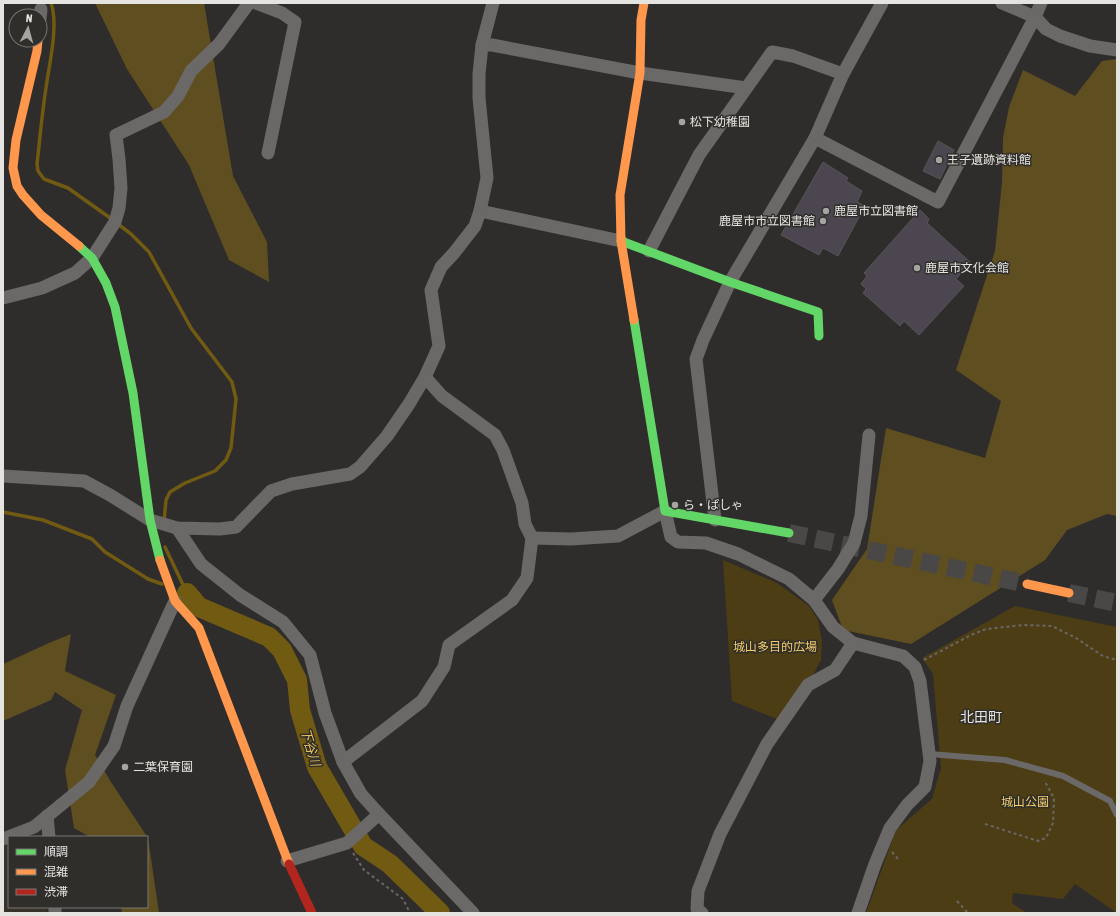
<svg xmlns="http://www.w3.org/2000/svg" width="1120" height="916" viewBox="0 0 1120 916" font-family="'Asap Condensed','Noto Sans JP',sans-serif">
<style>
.built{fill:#37332a}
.green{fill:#4c3d15}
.forest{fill:#5f4e1f}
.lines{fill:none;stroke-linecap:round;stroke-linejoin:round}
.stream{stroke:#715a12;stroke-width:3.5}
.river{stroke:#715a12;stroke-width:20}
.building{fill:#4c4650;stroke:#565554}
.secondary-tunnel{stroke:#4a4846;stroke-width:18;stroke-dasharray:18 9;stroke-linecap:butt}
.path{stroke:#6a6867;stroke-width:2;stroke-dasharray:3 3;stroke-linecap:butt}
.lane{stroke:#6a6967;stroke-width:6}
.street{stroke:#6a6967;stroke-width:13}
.fast{stroke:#63d668;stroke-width:9}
.slow{stroke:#ff974d;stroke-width:9}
.jam{stroke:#b3261e;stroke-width:9}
.poi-dot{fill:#a5a4a1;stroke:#302e2a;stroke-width:1.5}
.labels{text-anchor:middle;stroke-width:3;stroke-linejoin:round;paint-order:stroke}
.poi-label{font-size:12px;fill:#e5e4e1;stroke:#302e2a;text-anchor:start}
.park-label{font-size:12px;fill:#f4cd6b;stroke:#302e2a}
.water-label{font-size:13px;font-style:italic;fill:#e7bf5d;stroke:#302e2a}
.quarter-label{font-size:14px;fill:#e5e4e1;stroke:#302e2a}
</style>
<rect width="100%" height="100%" fill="#2f2d2b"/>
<polygon class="built" points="9,843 9,907 45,907 46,913 3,913 3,845"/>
<g class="green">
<polygon points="723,560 777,583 809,606 818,620 822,641 821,660 813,675 777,719 732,701"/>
<polygon points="1015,606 1117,627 1117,913 1075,884 1063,899 1013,893 1012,903 1027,913 866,913 896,830 932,799 941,768 933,674 922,658"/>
</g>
<g class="forest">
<polygon points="95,3 204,3 233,176 267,242 269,282 229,260 189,165 127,69"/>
<polygon points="1117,59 1117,516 1107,514 1067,530 1045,560 911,644 843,630 832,600 867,549 886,428 985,458 1001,401 956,370 995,251 1002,182 1003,138 1009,107 1023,70 1075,96 1102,61"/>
<polygon points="71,634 65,671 116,695 95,755 111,782 148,838 159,913 122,913 121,907 147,907 147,837 90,837 74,828 65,770 82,710 55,692 51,700 3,721 3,664 49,643"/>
</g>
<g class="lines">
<g class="stream">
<path d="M51,3C59,25 49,65 46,88C42,113 40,138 37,164L38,171L44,179L68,188L113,220"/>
<polyline points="118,224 131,234 149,252 191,328 232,382 236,399 231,448 226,460 215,471 185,483 170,492 166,500 164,522"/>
<polyline points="3,512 43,520 92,539 105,552 148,579 162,584"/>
<polyline points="165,547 187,593"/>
</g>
<polyline class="river" points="187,593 199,607 269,637 282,650 297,680 300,710 317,767 363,846 390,864 440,913"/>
</g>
<g class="building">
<polygon points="938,141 954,150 940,179 923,171"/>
<polygon points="823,162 848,178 846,181 862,191 857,202 865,206 838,256 823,248 819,255 781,235"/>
<polygon points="920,210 929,219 927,223 970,262 956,279 964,286 919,335 904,321 900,326 863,293 866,289 861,284 867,276 864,273"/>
</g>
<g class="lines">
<g class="secondary-tunnel">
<polyline points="789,533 1027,584"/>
<polyline points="1069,593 1117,603"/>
</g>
<g class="path">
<polyline points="924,660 971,635 986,629 1023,625 1052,626 1076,638 1103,656 1117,660"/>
<polyline points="985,824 1038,841 1046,838 1053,823 1054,798 1044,780"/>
<polyline points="892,852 898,859"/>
<polyline points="353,853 364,870 403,899 410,913"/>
<polyline points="957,901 968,913"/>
</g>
<polyline class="lane" points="929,754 1005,760 1063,776 1110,801 1117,815"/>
<g class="street">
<polyline points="256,3 282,13 295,22 268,153"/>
<polyline points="1002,3 1035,17 1041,3"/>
<polyline points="40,19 41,9"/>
<polyline points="482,45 492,45 640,73 746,88"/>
<polyline points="815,138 938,202 1035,17 1046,29 1060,36 1090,46 1117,50"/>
<polyline points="480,211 621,241"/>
<polyline points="649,251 699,155 772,52 793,56 843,74"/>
<polyline points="3,298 42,288 75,273 92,258 115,222 119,208 121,188 119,159 116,135 164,112 178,96 191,71 219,44 249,3"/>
<polyline points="3,476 84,481 110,495 150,520 177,528 220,529 236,527 271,491 292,484 350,474 360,467 387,436 409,404 425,377 439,346 431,290 441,267 454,253 475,226 480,211 487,178 479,98 479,74 482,45 493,3"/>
<polyline points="715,520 696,359 703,340 730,282 815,138 843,74 882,3"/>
<polyline points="177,528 201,564 240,595 283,622 310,655 325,713 343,762 361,794 379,814 473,913"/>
<polyline points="532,538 571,539 618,536 665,511 671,537 678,542 706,543 738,554 789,579 814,600 833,627 853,643 903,656 915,667 920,681 930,761 925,787 907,805 890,828 875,864 858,913"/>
<polyline points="814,600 838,569 854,543 861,516 869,435"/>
<polyline points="343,762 422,701 444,667 449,645 512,600 527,578 532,538 525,524 522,503 503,450 495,435 442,396 425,377"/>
<polyline points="47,816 49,837"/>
<polyline points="3,839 34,827 89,782 114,746 127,706 175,601"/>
<polyline points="287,861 347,843 379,814"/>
<polyline points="55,907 55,913"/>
<polyline points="702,913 697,909 698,891 720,834 767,744 808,685 835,670 853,643"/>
</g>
<g class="fast">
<polyline points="621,241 730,282 818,312 819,336"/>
<polyline points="79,246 92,258 106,283 115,307 133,393 150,520 160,560"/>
<polyline points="634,320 665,511 789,533"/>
</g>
<g class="slow">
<polyline points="38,40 37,51 16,140 13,168 17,186 23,195 41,215 79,246"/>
<polyline points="634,320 621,241 620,195 640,73 641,20 644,3"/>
<polyline points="160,560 175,601 199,628 289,864"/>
<polyline points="1027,584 1069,593"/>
</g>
<polyline class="jam" points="289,864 312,913"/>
</g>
<g class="poi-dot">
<circle cx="682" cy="122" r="4"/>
<circle cx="939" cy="160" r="4"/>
<circle cx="826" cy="211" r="4"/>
<circle cx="823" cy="221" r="4"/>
<circle cx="917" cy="268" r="4"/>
<circle cx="675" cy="505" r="4"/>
<circle cx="125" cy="767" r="4"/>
</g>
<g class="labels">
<g class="poi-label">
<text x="690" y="126">松下幼稚園</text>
<text x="947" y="164">王子遺跡資料館</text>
<text x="834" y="215">鹿屋市立図書館</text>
<text x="815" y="225" text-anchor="end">鹿屋市市立図書館</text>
<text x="925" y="272">鹿屋市文化会館</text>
<text x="683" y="509">ら・ぱしゃ</text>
<text x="133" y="771">二葉保育園</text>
</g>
<g class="park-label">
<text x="775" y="651">城山多目的広場</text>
<text x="1025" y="806">城山公園</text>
</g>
<g class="water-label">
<text transform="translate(311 747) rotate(73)" y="5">下谷川</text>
</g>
<g class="quarter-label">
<text x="981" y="722">北田町</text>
</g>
</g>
<rect width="1120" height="916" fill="none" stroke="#e5e4e1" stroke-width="8"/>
<rect x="8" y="836" width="140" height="72" fill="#302e2a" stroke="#787773"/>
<rect x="16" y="849" width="20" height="6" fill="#63d668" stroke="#787773"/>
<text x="44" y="856" font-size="12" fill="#e5e4e1">順調</text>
<rect x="16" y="869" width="20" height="6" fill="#ff974d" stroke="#787773"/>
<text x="44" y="876" font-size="12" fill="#e5e4e1">混雑</text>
<rect x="16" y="889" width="20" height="6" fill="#b3261e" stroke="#787773"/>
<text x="44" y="896" font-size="12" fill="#e5e4e1">渋滞</text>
<g transform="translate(28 28) rotate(6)"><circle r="19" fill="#302e2a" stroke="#787773"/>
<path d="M0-3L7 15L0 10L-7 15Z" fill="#a5a4a1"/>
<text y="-6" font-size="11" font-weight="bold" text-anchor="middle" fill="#e5e4e1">N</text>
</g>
</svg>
